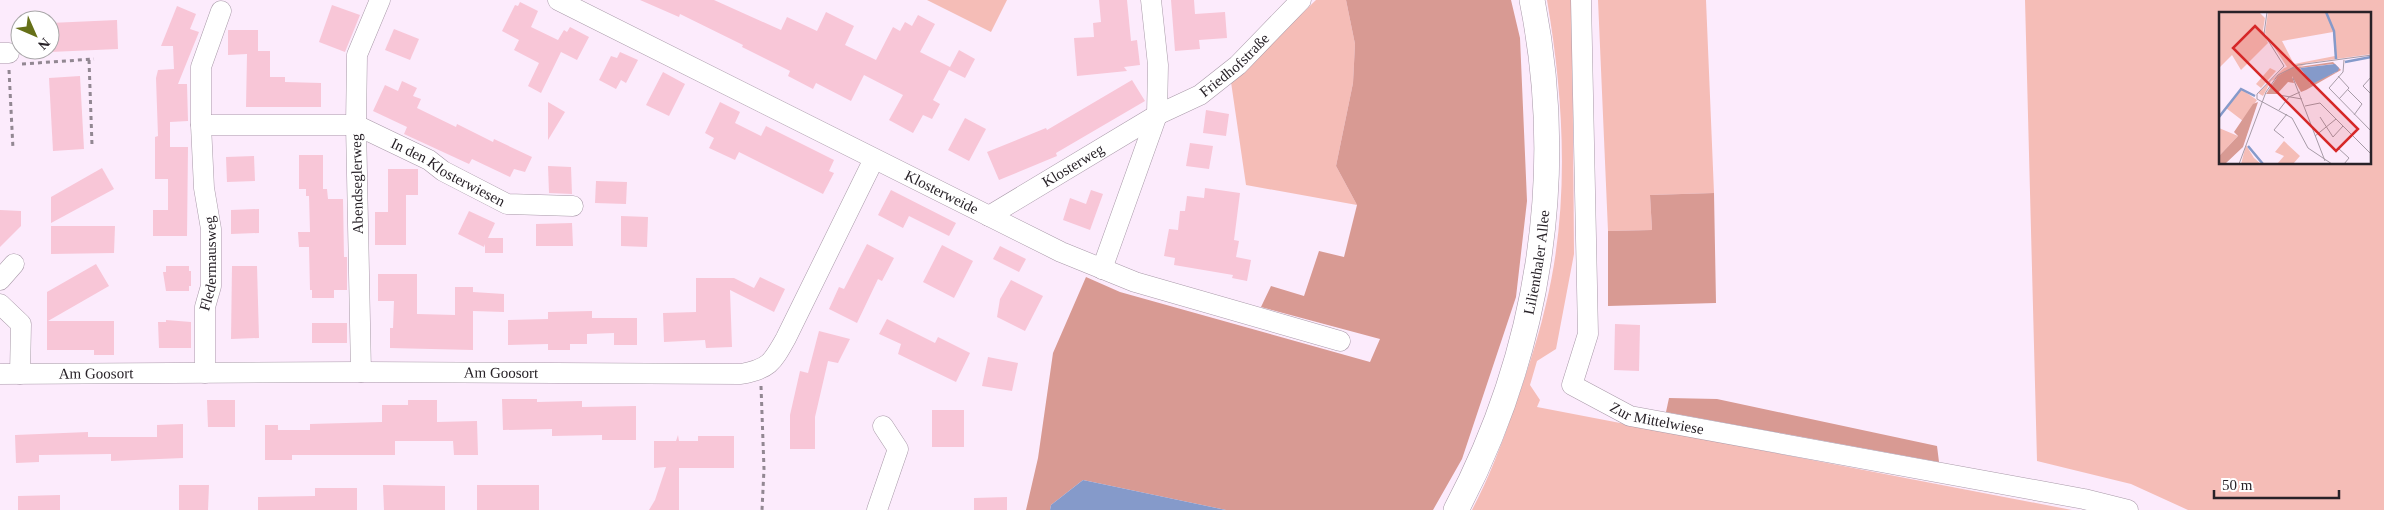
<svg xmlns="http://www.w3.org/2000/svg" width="2384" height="510" viewBox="0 0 2384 510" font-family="Georgia,serif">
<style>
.green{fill:#f5bdb7;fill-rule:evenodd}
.forest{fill:#d89a93}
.water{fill:#859aca}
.building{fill:#f8c6d7}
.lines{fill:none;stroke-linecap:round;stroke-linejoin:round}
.minor-casing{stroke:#a899a8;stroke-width:21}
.major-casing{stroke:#a899a8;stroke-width:26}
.path{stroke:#928792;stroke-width:3;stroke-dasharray:4 4;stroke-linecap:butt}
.minor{stroke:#fff;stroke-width:20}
.major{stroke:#fff;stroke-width:25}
.labels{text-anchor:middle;stroke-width:4;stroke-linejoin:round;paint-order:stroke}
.street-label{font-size:15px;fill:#282228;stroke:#fff}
.inset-river{fill:none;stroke:#859aca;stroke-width:2.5}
.inset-road{fill:none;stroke:#a79ba7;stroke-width:1}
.view{fill:#d62828;fill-opacity:0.15;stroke:#d62828;stroke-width:2.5}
.inset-edge{fill:none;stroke:#282228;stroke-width:2.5}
</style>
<rect width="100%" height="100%" fill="#fcebfc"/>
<g class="green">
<polygon points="927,0 1007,0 991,32"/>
<polygon points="1316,0 1346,0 1355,44 1353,83 1336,166 1357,205 1246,185 1231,82"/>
<path d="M1547,0H1572L1574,254L1556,349L1537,361L1530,385L1540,400L1537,407L2072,510H1472C1489,478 1502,443 1514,409C1526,375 1538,339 1546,304C1570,205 1564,99 1547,0Z"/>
<polygon points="1598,0 1706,0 1714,193 1650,195 1652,230 1608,231"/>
<path d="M2025,0H2384V510H2188L2131,484L2037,461ZM2220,14H2370V164H2220Z"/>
</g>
<g class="forest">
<polygon points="1346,0 1511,0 1520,38 1527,201 1516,297 1462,459 1433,510 1226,510 1083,480 1051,505 1050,510 1026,510 1038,458 1053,353 1086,277 1120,292 1370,362 1380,339 1261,307 1271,286 1304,296 1319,251 1344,257 1357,205 1336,166 1353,83 1355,44"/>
<polygon points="1714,193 1716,303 1608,306 1608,231 1652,230 1650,195"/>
<polygon points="1669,398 1717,399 1937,446 1939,462 1666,412"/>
</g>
<polygon class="water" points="1083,480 1226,510 1050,510 1051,505"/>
<g class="building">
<polygon points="640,0 714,0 781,30 787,17 817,31 826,12 854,26 845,45 876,60 893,27 900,31 905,22 912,26 918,15 935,24 920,52 950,67 959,50 975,59 965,78 949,70 933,100 940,104 932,119 923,115 913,133 889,120 903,95 864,75 851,101 816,83 813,89 788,76 790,71 742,47 743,45 680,14 679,17"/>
<polygon points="1099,0 1127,0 1131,41 1137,40 1140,65 1124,67 1127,71 1077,76 1074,38 1094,37 1093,23 1101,22"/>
<polygon points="1171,0 1194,0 1195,14 1225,12 1227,38 1199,40 1200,49 1175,51"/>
<polygon points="520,2 538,11 531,27 558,40 564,30 567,32 570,27 589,37 577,60 561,52 541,93 528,86 539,63 514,50 519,40 502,31 515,5 518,6"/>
<polygon points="332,5 360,15 345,52 319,42"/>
<polygon points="177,6 196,14 190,29 199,32 178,84 187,84 188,121 170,122 170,147 188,147 187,236 153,236 153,210 168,210 168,179 155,179 155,137 158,136 156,78 158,70 174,69 173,46 161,46"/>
<polygon points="117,20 118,49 50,52 50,23"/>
<polygon points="394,29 419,39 410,60 385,50"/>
<polygon points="228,30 258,30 258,51 270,51 270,77 285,77 285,82 321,83 321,107 246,107 247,54 228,55"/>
<polygon points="620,52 638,60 626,83 621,80 616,89 599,80 611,56 617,58"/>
<polygon points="663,72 685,84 669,116 646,105"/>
<polygon points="80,76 84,149 53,151 49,78"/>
<polygon points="1132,80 1145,101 1056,153 1057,156 999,180 987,152 1046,128 1047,130"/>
<polygon points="402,81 417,88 413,96 421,99 417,108 456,127 457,124 493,142 494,139 532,157 525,172 514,169 510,177 472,159 469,164 404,134 407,127 373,111 385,85 398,91"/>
<polygon points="548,102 565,112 548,140"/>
<polygon points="720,102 740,112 735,123 761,136 766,126 834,160 829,171 834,173 823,194 739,152 735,160 709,148 714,138 705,133"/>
<polygon points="1206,110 1229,114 1226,136 1203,133"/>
<polygon points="965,118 986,129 969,161 948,150"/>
<polygon points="1190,143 1213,146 1209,169 1186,166"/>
<polygon points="299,155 323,155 323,189 327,189 328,199 343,199 344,257 347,257 347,290 334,290 334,298 312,298 312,290 310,290 309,247 299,247 298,232 310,232 309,196 306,196 306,189 299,189"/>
<polygon points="254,156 255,181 227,182 226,157"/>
<polygon points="548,166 571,167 572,194 549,193"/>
<polygon points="102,168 114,189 51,223 51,197"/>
<polygon points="388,169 418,169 418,195 406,195 406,245 375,245 375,212 388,212"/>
<polygon points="596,181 627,182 626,204 595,203"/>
<polygon points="1205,188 1240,193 1234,240 1239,241 1236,257 1251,260 1247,281 1232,278 1233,275 1174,265 1175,258 1164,256 1169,229 1178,230 1180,211 1185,211 1187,196 1204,198"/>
<polygon points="891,190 956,223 949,236 909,216 903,228 878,215"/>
<polygon points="1091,190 1103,194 1090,230 1063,220 1070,198 1086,204"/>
<polygon points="259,209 259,233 231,234 231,210"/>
<polygon points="0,210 21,211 21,226 0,247"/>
<polygon points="469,211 495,223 488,238 503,238 503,253 485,253 485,244 484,247 458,234"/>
<polygon points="621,216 648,217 647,247 621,246"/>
<polygon points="572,223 573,246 536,246 536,224"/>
<polygon points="51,226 115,226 114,253 51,254"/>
<polygon points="867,244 894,258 882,281 878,279 857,323 829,309 839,287 844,289"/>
<polygon points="942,245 973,261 954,298 923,282"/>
<polygon points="1000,246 1026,259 1019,272 993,259"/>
<polygon points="96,264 109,286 48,321 114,321 114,355 94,355 94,350 47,350 47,292"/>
<polygon points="166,266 189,266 189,271 191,271 191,286 189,286 189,291 166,291 163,272 166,272"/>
<polygon points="232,266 257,266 259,338 231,339"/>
<polygon points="378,274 417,274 417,314 455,315 455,287 473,287 473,292 504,294 504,312 473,311 473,350 390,348 390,328 393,328 394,301 378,301"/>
<polygon points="760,277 785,289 774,312 730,290 732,347 706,348 705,340 664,342 663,313 696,312 696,278 734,278 754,288"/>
<polygon points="1011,280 1043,296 1025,331 997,317 1000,299"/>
<polygon points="592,311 592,318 637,318 637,345 614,345 614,333 587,334 587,344 570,344 570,350 548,350 548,344 508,345 508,320 548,319 548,312"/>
<polygon points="887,319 935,343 938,337 970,353 956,382 898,354 901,344 879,334"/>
<polygon points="166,320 191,322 191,348 159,348 158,322 166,322"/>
<rect x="312" y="323" width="35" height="20"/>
<polygon points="1615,324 1640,325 1639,371 1614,370"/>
<polygon points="819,331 850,339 838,363 828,361 815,417 815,449 790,449 790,415 800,371 808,373"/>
<polygon points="988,357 1018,363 1012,391 982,386"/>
<polygon points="502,399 537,399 537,402 582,401 582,407 636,406 636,440 602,440 602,435 552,436 552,429 503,430"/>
<polygon points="207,400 235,400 235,427 208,427"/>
<polygon points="408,400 437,400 437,422 477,421 478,455 454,455 453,441 395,441 395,455 292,455 292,460 265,460 265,425 278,425 278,430 310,430 310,424 382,422 382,405 408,405"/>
<rect x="932" y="410" width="32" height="37"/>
<polygon points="183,424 183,458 111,461 111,454 39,455 39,462 16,463 15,435 88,432 88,437 157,437 157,425"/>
<polygon points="678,435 679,441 698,441 698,436 734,436 734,468 679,468 679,510 649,510 655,500 666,467 654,468 654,441 676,441"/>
<polygon points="179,485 209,485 208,510 179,510"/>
<polygon points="383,485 445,486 445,510 384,510"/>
<rect x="477" y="485" width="62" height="25"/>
<polygon points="315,488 357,488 357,510 258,510 258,497 315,496"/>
<polygon points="60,495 60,510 18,510 18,496"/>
<polygon points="1007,497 1007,510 974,510 974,498"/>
</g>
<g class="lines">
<defs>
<g id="minor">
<path id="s1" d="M558,0L1061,252L1135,282L1340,341"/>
<path id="s2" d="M1581,0L1588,334L1572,385L1630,416L2084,499L2128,510"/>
<polyline points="0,53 9,53"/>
<polyline points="201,125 201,67 221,11"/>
<path id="s3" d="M989,216L1157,115L1200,95L1238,65L1301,0"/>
<polyline points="1102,269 1157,115 1158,65 1151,0"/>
<polyline points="0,280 14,264"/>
<polyline points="0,304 21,324 20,374"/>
<polyline points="361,372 356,125 357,55 380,0"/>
<path id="s4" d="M205,373V307L211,286V229L204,188L201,125H356L429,160L443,171L507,204L573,206"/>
<path id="s5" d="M0,374L361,372L741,374C769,369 772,363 786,338L874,159"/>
<polyline points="877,510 898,449 883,426"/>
</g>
<g id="major">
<path id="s6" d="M1456,510C1539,353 1567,175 1532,0"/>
</g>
</defs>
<use href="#minor" class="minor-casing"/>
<use href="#major" class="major-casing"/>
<g class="path">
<polyline points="89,60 92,145"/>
<polyline points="22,64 94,59"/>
<polyline points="9,70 13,149"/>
<polyline points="761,386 764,469 762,510"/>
</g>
<use href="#minor" class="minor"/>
<use href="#major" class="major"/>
</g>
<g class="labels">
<g class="street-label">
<text dy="5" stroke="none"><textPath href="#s3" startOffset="289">Friedhofstraße</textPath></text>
<text dy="5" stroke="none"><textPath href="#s3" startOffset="98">Klosterweg</textPath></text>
<text dy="5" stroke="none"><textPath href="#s4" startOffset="508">In den Klosterwiesen</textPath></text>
<text transform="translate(357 184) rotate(-91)" y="5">Abendseglerweg</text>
<text dy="5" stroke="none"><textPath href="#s1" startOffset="429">Klosterweide</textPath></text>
<text dy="5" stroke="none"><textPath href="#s6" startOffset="262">Lilienthaler Allee</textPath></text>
<text dy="5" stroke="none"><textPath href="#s4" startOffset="110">Fledermausweg</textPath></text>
<text dy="5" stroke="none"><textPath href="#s5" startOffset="501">Am Goosort</textPath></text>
<text dy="5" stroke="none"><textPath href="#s5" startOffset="96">Am Goosort</textPath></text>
<text dy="5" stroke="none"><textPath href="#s2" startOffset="480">Zur Mittelwiese</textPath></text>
</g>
</g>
<g transform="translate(2219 12)">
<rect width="152" height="152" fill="#fcebfc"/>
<path d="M0,0H40L46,6L44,18L49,31L22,58L13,43L0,56ZM49,0H152L153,42L89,51L52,69L44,84L39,81L65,56L68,55L46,21ZM114,20L116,44L75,52L63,29ZM51,56L57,59L42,76L37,72ZM22,77L38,88L24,109L7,96ZM0,116L19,124L0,144ZM65,129L81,144L74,152H58L65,144L56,140ZM27,133L35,146L42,152H22Z" fill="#f5bdb7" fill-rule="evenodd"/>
<path d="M114,50L122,58L87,78L82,80L73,64L75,71L69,70L58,82H47L59,64L73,56ZM114,52L117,60L91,71L81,56ZM39,90L24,135L6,152H0V144L19,124L15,120L34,92Z" fill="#d89a93" fill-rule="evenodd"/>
<path d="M116,52L120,56L119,59L93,72L81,56Z" fill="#859aca"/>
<path class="inset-river" d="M107,0L115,19L117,47M126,50L152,45M0,105L22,77L36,84M29,134L44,152"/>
<path class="inset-road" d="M48,0L45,22L65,54L38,82V87L73,106L89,136L113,152M119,64L130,76L120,87M153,64L144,74L153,83M74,66L106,149M110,76L153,120M110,76L124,60L125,48M129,78L143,92L135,103M60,83L83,87M86,94L101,91L153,143M60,98L70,85L81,80M101,105L114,125L124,114M96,124L117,107M65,126L55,118L68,102M119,136L130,146L125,152M20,152L47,80L59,63L79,53L153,43"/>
<path class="view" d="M36,14L139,117L117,139L14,36Z"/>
<rect width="152" height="152" class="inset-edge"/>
</g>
<g transform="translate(35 35) rotate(135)"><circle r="24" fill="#ffffff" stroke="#a9a7a9"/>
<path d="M0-4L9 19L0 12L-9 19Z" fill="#667018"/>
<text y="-8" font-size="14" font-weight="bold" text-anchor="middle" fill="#282228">N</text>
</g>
<path d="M2214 490v8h125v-8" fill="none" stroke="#282228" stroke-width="2.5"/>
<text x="2222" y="490" font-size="15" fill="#282228" stroke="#ffffff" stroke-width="4" paint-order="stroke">50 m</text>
</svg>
